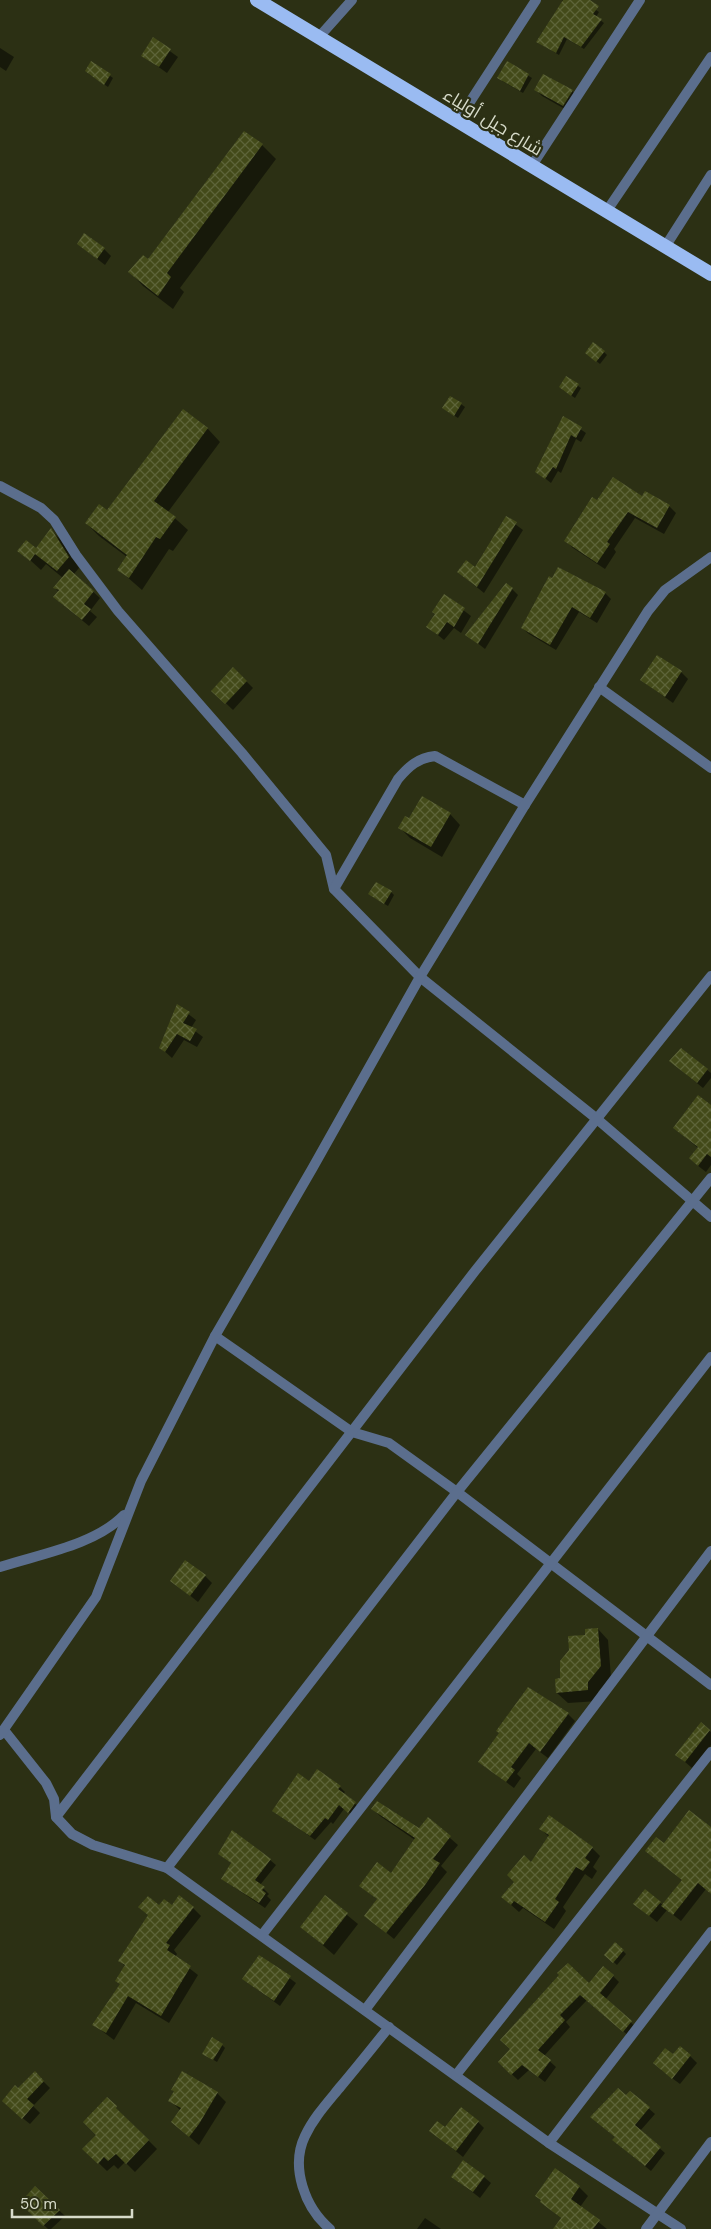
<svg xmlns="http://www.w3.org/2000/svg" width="711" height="2229" viewBox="0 0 711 2229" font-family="'DM Sans',Cairo,sans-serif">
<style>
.shadow{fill:#0007}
.building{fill:url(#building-cross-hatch)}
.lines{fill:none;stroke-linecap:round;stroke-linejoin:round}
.minor{stroke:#5b6e8d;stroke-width:10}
.trunk{stroke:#9abbf2;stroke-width:14}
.labels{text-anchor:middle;stroke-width:4.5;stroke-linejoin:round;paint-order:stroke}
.street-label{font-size:18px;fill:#d7dbca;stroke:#2c3014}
</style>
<defs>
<pattern id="building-cross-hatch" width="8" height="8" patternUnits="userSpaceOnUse" patternTransform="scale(1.25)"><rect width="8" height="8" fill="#434a19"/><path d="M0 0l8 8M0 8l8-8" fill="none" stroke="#5d6439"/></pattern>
</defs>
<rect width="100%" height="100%" fill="#2c3014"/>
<g class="shadow">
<polygon points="562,0 581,0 599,12 596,17 604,23 584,49 567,39 559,55 537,42 563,3"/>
<polygon points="153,39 178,57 167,73 143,56"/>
<polygon points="0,48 14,57 6,71 0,67"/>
<polygon points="92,63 113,78 108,87 89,74"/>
<polygon points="508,63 532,78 523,93 502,81"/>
<polygon points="535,89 572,91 579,98 570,112 542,96"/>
<polygon points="244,133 262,145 276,159 180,288 184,292 173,309 143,286 130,272 148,261"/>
<polygon points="78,244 104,249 111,256 105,265"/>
<polygon points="604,352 607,355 600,364 590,356"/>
<polygon points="567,378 581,388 575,398 563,390"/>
<polygon points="451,397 465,407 458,418 447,411"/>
<polygon points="183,411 208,429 220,442 168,512 188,530 173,551 169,549 142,590 118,569 127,557 99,536 86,523 108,512"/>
<polygon points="564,418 586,433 581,442 576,439 561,473 558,471 551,483 537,472"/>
<polygon points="643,497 669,506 676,513 664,534 635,518 614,549 616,552 605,569 573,548 566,541 598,502"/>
<polygon points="507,518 523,530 484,593 458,572 475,569"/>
<polygon points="51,530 61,540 79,568 74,574 100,598 90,611 97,617 89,626 62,604 59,592 55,588 63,578 46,564 41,570 19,550 36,549"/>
<polygon points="549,578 605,593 611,599 597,623 579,612 556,650 529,634 522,628"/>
<polygon points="512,589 518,595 485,649 466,634"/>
<polygon points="445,596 471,616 461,633 454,628 444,640 428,627"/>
<polygon points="233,668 253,688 233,710 212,690"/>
<polygon points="681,672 688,679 673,703 641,680"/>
<polygon points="450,814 460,825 442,857 410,838 400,828 409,820"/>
<polygon points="391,892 394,895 388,906 373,897"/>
<polygon points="178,1006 196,1020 191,1028 203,1037 197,1047 184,1040 172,1058 161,1048"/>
<polygon points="681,1049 711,1073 711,1078 703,1088 677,1067"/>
<polygon points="711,1107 711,1165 706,1172 697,1165 698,1148 675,1128"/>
<polygon points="205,1576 212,1583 198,1602 172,1581"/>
<polygon points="598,1629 608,1640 611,1677 598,1692 598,1701 568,1703 557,1693 562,1679 587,1636"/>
<polygon points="528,1689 568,1714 575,1721 548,1758 536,1749 517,1774 521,1778 514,1788 480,1762 501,1733"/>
<polygon points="701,1724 711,1732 711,1745 692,1768 677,1755"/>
<polygon points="309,1782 340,1787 345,1792 343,1794 360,1808 354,1816 344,1809 333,1824 331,1822 315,1840 274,1811"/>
<polygon points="373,1809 420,1829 428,1819 458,1845 441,1866 447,1872 394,1939 366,1916 378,1900 361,1886 391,1875 415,1840 380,1816"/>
<polygon points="541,1829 592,1848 600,1856 593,1867 597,1871 592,1879 585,1874 563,1907 566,1911 554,1929 523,1908 519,1912 502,1897 532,1863 549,1837"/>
<polygon points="711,1829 711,1894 706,1889 681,1921 667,1910 657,1922 642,1910 660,1903 663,1905 683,1880 664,1844"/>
<polygon points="219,1854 270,1860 276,1865 260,1885 269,1894 267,1896 271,1900 265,1908 222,1879 232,1864"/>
<polygon points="325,1897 358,1924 334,1955 302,1927"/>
<polygon points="160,1906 193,1908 201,1916 174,1950 177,1954 175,1957 198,1975 169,2023 136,2003 114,2040 94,2025 121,1985 126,1967 120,1961"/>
<polygon points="623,1951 626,1954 617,1965 606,1955"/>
<polygon points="260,1956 296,1983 280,2006 243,1979"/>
<polygon points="613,1976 619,1982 605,2000 637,2028 630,2037 587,2000 566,2022 570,2027 544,2056 556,2067 545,2082 529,2070 518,2080 499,2062 589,1985"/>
<polygon points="222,2045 225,2048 217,2062 204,2054"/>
<polygon points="673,2056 690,2056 697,2063 680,2084 661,2070"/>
<polygon points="35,2073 50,2088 33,2106 40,2113 30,2124 10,2108 18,2090"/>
<polygon points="630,2092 655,2114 640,2131 665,2153 651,2171 619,2145 616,2138 627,2097"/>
<polygon points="217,2093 226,2102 199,2145 172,2122 181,2111 170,2100"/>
<polygon points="107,2099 157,2149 135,2172 125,2162 118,2169 114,2165 107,2171 84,2149 97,2135"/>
<polygon points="478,2122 484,2128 463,2157 431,2131"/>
<polygon points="453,2177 484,2177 491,2183 480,2198"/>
<polygon points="579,2187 588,2196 580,2207 607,2229 555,2229 562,2219 541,2202"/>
<polygon points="36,2188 65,2216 51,2229 48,2229 21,2203"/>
<polygon points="425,2218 441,2229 417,2229"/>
</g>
<g class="building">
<polygon points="563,0 590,0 599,6 593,14 602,19 581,47 564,37 556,53 536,42"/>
<polygon points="153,37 171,49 159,67 141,56"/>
<polygon points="91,61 111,74 104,85 85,71"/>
<polygon points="507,61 529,74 520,91 497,78"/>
<polygon points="543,74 573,90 563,106 534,90"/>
<polygon points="244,131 263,144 167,273 171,277 158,296 128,272 143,255 148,259"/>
<polygon points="84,233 105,248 97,259 77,244"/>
<polygon points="593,342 605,351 596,362 585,353"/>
<polygon points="566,376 579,384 571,396 559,387"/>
<polygon points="450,396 462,403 454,416 442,408"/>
<polygon points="183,409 208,428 154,501 176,517 160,539 156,537 129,578 117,570 127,555 85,523 99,504 107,510"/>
<polygon points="563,416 582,427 576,438 571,435 556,469 553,467 545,479 535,472"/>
<polygon points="613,477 642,496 645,491 670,505 657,528 628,512 607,542 610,544 597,563 564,541 592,497 597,500"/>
<polygon points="506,516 517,522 477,587 457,572 466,560 475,567"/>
<polygon points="51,528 69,557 57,571 35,554 30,561 17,551 26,540 36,548"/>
<polygon points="558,567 606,592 590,618 572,607 550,645 521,628 549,576 552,578"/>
<polygon points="69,569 94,591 84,604 91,609 82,620 53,597 59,590 53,588"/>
<polygon points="506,583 513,588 478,644 465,635"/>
<polygon points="444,594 465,608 454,627 447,622 438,635 426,627 435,614 432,612"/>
<polygon points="657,655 682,671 665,697 640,680"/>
<polygon points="233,667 247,681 225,704 211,691"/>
<polygon points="422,796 451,813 431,847 398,828 405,816 409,818"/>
<polygon points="376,882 392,891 384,904 368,894"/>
<polygon points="177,1004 190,1012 183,1023 197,1029 190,1041 177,1034 165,1052 159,1048"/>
<polygon points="681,1048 708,1069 697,1083 669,1061"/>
<polygon points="698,1095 711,1105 711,1157 707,1154 698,1166 689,1158 698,1147 673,1128"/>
<polygon points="185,1560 206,1575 190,1596 170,1581"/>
<polygon points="598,1628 601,1666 588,1682 588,1690 556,1693 555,1679 560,1678 560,1661 569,1650 568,1636 585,1635 585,1629"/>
<polygon points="528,1687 569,1713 540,1752 529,1743 511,1767 515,1770 506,1782 478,1762 499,1733 496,1731"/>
<polygon points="701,1722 710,1730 685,1762 675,1755"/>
<polygon points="317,1769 341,1786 338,1789 356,1802 348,1813 339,1805 328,1820 325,1818 310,1836 272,1811 298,1773 309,1781"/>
<polygon points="377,1801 419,1828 428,1817 451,1836 433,1859 440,1863 425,1885 386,1933 364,1916 377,1899 359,1886 377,1862 391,1873 415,1838 371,1809"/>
<polygon points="689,1810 711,1827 711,1894 698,1883 673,1915 661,1906 682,1880 645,1851 656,1837 664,1843"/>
<polygon points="549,1815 593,1847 585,1858 590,1862 583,1871 576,1867 555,1899 559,1902 545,1922 514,1901 511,1905 501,1897 514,1882 507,1875 524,1855 531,1862 549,1835 539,1829"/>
<polygon points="232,1830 271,1859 255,1880 265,1887 262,1890 266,1893 259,1903 221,1879 231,1863 218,1854"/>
<polygon points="645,1889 661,1902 649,1916 633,1904"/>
<polygon points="179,1895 194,1907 166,1943 170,1945 167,1950 191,1966 161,2016 128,1996 106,2033 92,2025 120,1984 115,1981 125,1965 118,1961 148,1915 138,1907 148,1896 159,1905 164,1899 172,1905"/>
<polygon points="325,1895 348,1913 323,1945 300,1927"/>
<polygon points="615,1942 624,1950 613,1963 604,1955"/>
<polygon points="259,1955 291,1976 274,2001 242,1979"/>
<polygon points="568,1963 589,1983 603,1966 614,1975 600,1993 632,2021 623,2032 580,1995 560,2015 565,2020 538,2050 551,2060 538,2077 522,2065 511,2075 498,2062 510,2049 500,2040 559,1975 557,1973"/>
<polygon points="212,2037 223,2044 213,2060 202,2054"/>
<polygon points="680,2046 691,2055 672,2079 653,2063 665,2048 673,2054"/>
<polygon points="35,2071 44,2081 27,2099 34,2105 22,2119 2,2101 15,2085 18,2088"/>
<polygon points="182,2071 218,2092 199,2124 189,2137 171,2122 181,2108 168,2101 174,2091 171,2090"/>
<polygon points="618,2088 626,2095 630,2091 650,2107 635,2125 661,2147 645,2166 612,2140 615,2137 590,2117"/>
<polygon points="107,2097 117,2106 116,2108 149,2140 126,2164 116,2154 108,2161 104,2157 98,2164 82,2149 96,2135 83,2122"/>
<polygon points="461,2107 479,2121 456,2151 429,2131 437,2121 445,2127"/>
<polygon points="463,2160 485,2176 473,2192 451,2177"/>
<polygon points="555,2168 580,2186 571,2199 600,2220 593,2229 553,2229 561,2218 540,2202 541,2200 535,2196"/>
<polygon points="35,2186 60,2210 43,2226 20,2203"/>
</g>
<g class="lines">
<g class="minor">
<polyline points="319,37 352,0"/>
<polyline points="457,122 536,0"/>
<polyline points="531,167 640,0"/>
<polyline points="606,212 711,57"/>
<polyline points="665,247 711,175"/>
<polyline points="0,486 41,508 54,520 76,555 118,611 242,753 326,855 334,889 420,977 597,1119 711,1217"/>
<polyline points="599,687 711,768"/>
<path d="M334,889L398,779C409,766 418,758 435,756L525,805"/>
<polyline points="215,1336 352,1432 389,1443 457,1492 711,1685"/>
<path d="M0,1567C40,1554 95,1545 124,1515"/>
<polyline points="4,1730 46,1783 54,1799 56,1817 72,1834 93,1845 167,1868 549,2143 711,1932"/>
<polyline points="0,1735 96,1597 141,1481 215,1336 312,1169 420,977 525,805 648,611 665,590 711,557"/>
<polyline points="56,1817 475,1271 711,976"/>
<polyline points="167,1868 457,1492 711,1178"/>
<polyline points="262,1935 711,1357"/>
<polyline points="365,2010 711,1551"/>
<polyline points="456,2075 711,1752"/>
<polyline points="549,2143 681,2229"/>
<path d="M330,2229C305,2208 290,2167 305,2136C314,2117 328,2102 341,2086C357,2067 373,2047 389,2027"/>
<polyline points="646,2229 711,2142"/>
</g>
<polyline class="trunk" points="257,0 711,274"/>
</g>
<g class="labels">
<g class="street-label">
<text transform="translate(493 122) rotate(31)" y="6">شارع جبل أولياء</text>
</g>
</g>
<path d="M12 2209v8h120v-8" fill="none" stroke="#d7dbca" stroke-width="2.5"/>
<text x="20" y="2209" font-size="15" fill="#d7dbca" stroke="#2c3014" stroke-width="4" paint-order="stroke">50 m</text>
</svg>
